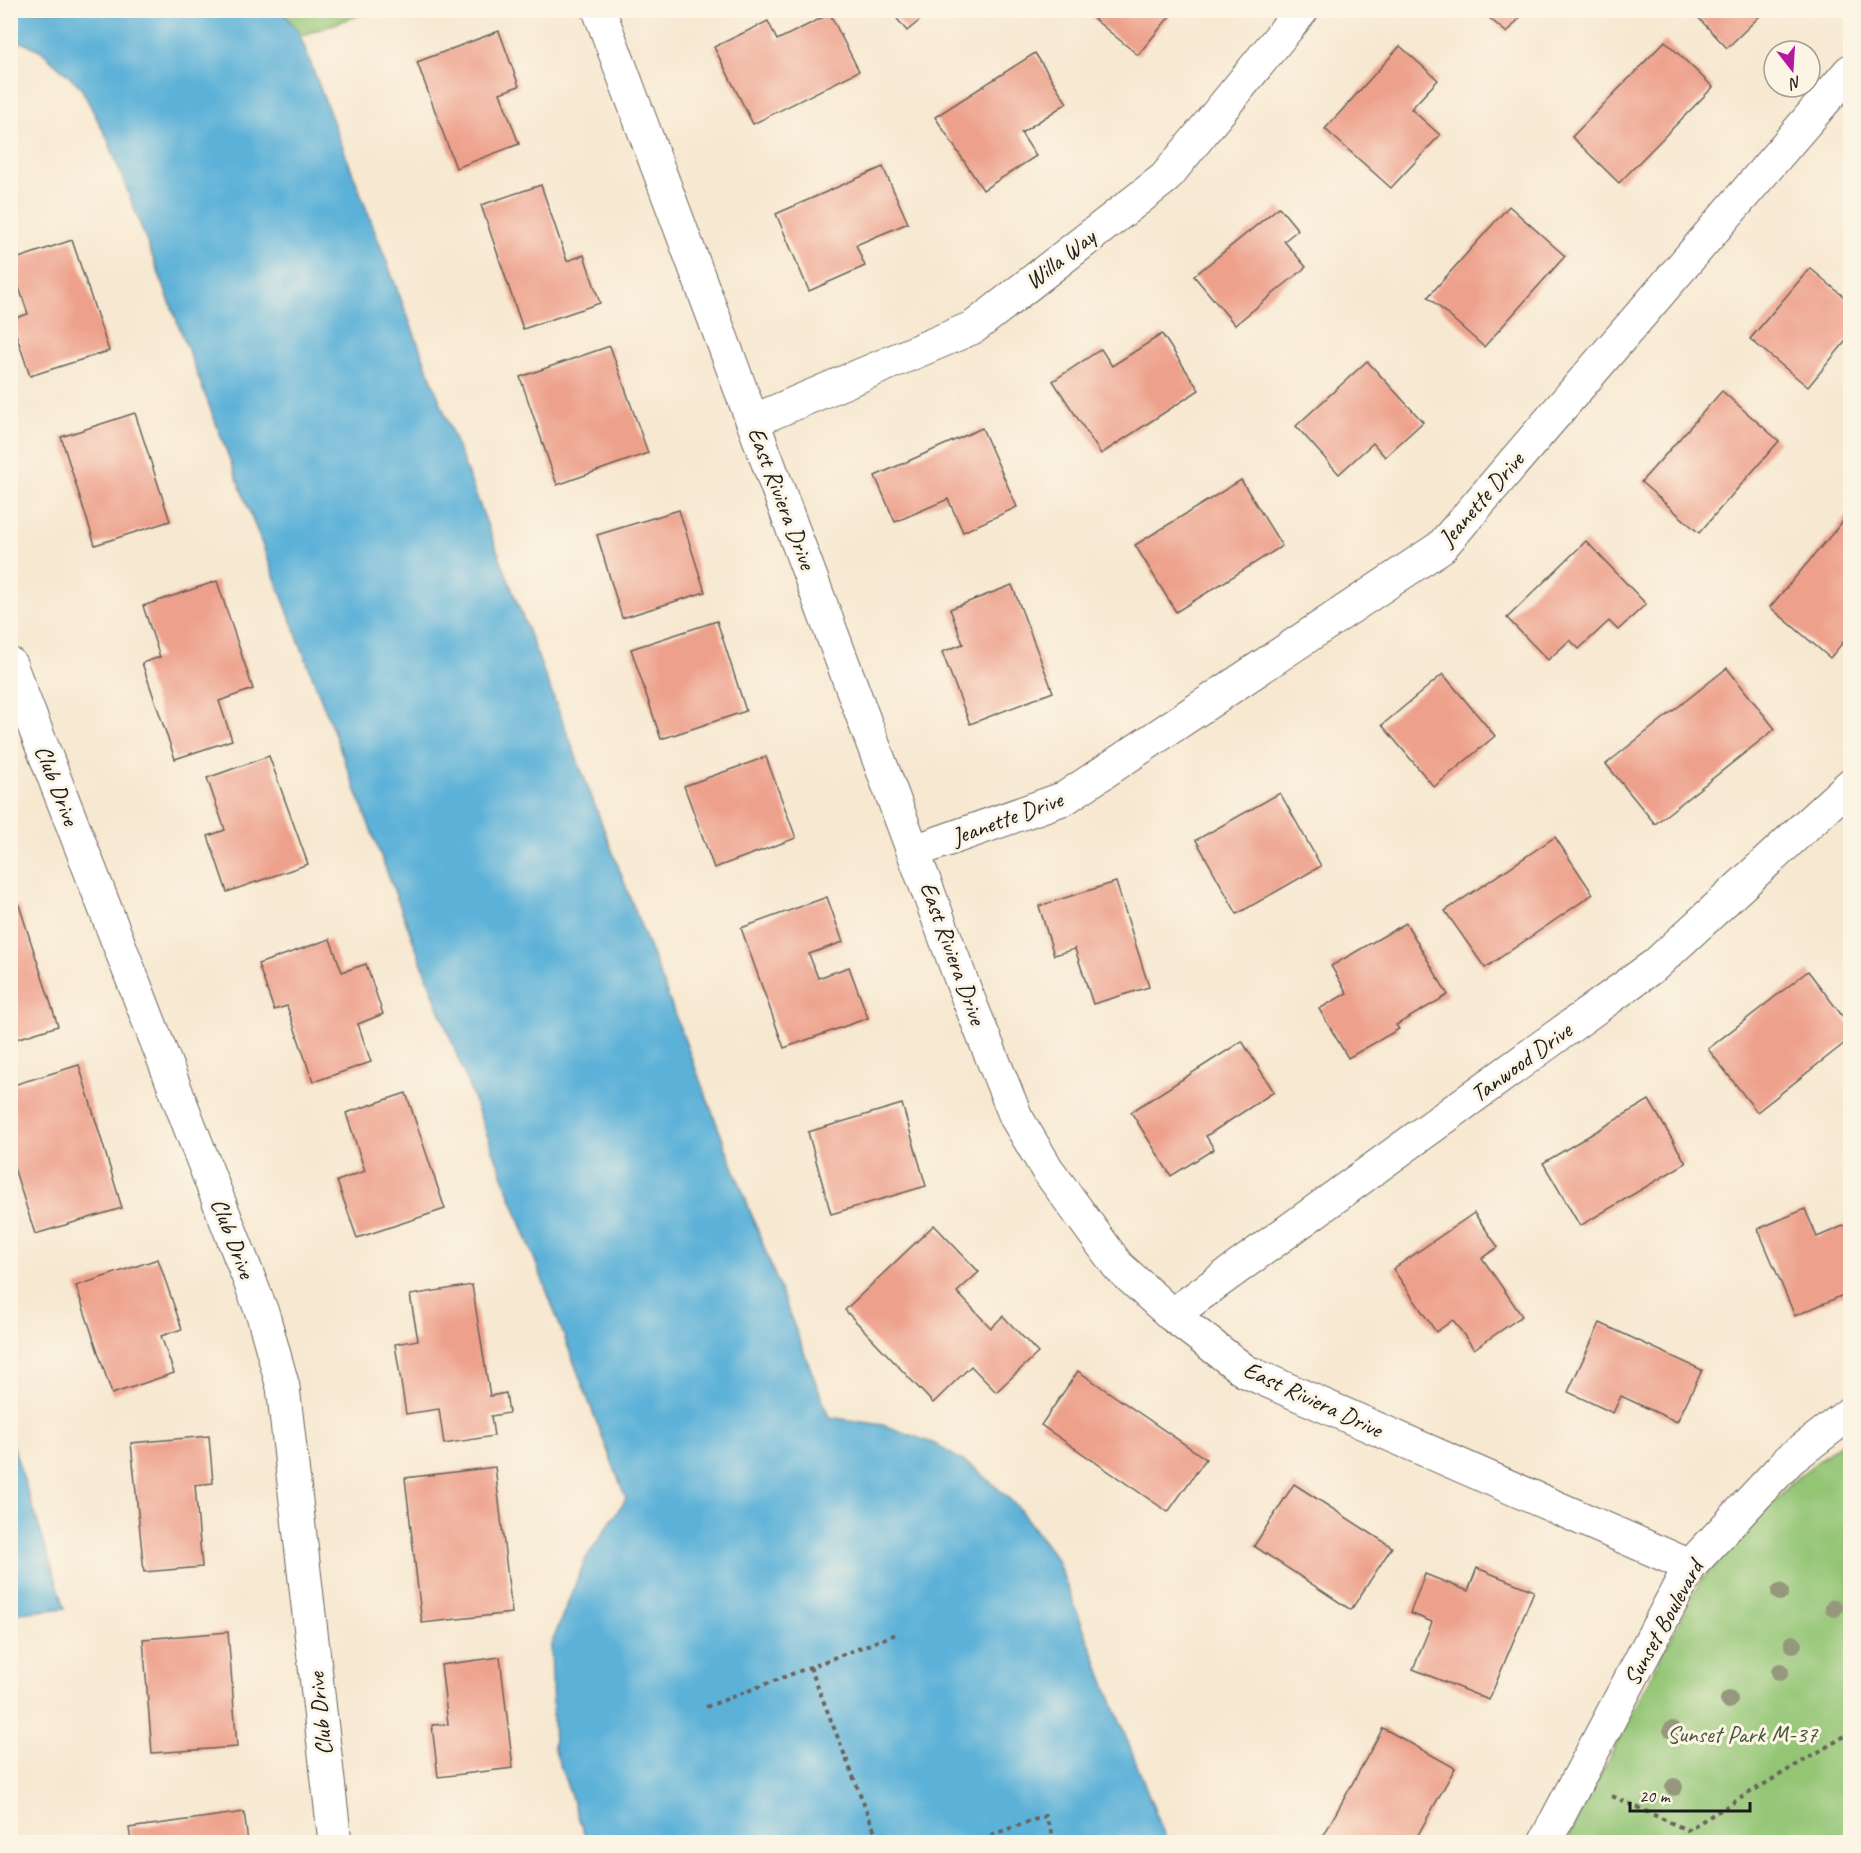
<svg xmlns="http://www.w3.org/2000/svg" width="1861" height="1853" viewBox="0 0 1861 1853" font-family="Caveat,sans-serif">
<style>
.green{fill:#93c575;stroke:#587048;stroke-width:1.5}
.water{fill:#5cb1d8;stroke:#3c667a;stroke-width:1.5}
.building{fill:#eda08b}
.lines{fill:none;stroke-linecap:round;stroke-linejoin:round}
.minor-casing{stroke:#69635b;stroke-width:35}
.path{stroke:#69635b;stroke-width:4;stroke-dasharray:4.5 4.5;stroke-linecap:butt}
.minor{stroke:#fff;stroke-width:33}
.tree{fill:#96987e}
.labels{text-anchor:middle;stroke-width:6;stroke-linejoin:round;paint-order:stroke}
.street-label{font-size:24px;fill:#1c1c1c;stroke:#fcf5e5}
.park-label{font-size:24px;fill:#46573b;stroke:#fcf5e5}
</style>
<rect width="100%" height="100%" fill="#fcf5e5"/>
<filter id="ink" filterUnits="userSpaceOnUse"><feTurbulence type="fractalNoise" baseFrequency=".0167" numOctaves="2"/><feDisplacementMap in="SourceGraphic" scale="12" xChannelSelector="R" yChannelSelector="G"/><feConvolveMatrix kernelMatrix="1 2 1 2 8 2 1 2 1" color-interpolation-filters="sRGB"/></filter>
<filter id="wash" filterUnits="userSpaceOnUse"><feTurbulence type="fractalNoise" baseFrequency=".008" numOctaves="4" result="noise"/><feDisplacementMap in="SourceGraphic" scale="24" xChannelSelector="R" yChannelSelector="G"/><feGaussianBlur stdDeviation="1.35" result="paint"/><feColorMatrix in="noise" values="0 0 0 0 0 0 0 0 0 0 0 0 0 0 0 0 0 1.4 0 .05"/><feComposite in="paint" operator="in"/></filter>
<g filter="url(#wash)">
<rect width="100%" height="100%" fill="#f7e8d1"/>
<g class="green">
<polygon points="282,11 371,11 300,36"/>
<polygon points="1850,1436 1850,1842 1566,1842 1700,1581 1792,1482"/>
</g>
<g class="water">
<polygon points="10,11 282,11 299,33 829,1417 883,1425 935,1444 976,1469 1016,1505 1056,1558 1167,1842 587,1842 554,1748 551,1645 585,1560 626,1499 108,140 80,86 40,50 11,38"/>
<polygon points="11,1440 65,1608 11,1614"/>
</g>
<g id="blocks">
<g class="building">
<polygon points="890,10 932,10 907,31"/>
<polygon points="1083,10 1175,10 1138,55"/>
<polygon points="1480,10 1526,10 1507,33"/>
<polygon points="1691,10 1766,10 1727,48"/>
<polygon points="830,14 859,71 753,124 714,47 768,21 777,40"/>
<polygon points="499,31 519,86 500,93 519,144 456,168 417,62"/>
<polygon points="1665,41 1713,87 1619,183 1572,137"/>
<polygon points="1400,46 1438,80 1411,109 1440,135 1391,188 1325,129"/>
<polygon points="1035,53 1067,103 1021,133 1036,156 983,190 935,117"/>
<polygon points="883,167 908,223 856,245 865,266 809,291 776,214"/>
<polygon points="541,185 567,261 584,255 600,303 523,329 481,205"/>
<polygon points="1509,206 1565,256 1484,347 1428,297"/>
<polygon points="1279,207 1298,230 1284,241 1306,267 1235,325 1194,276"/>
<polygon points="72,240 109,351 30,376 11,319 28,314 10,261"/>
<polygon points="1810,268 1850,302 1850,336 1808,387 1750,339"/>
<polygon points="1162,334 1199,390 1101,454 1053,381 1101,349 1112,366"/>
<polygon points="610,346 648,453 557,485 520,377"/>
<polygon points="1367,361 1423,422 1385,457 1373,443 1339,474 1296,426"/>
<polygon points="1722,391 1779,441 1699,533 1641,482"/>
<polygon points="135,413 170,521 95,545 61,437"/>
<polygon points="982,428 1017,507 963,532 948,499 895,522 875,476"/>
<polygon points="1241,480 1282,546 1176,612 1135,545"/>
<polygon points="679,510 705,592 622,618 597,535"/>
<polygon points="1849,514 1850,634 1830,658 1770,607"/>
<polygon points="1586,541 1646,604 1618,630 1609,621 1579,649 1570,640 1548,660 1507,618"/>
<polygon points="217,581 253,689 219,701 232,740 175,759 142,663 160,657 143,606"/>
<polygon points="1012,585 1053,692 970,724 942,652 963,644 950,609"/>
<polygon points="717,621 746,711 661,739 631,649"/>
<polygon points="1727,668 1775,729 1655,824 1606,764"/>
<polygon points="1443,674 1495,736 1434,787 1382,725"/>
<polygon points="269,756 308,864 227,892 208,836 225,830 207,778"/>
<polygon points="766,757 796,838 714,868 684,786"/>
<polygon points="1280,793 1321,866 1237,914 1196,840"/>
<polygon points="1555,837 1593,894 1485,968 1445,911"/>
<polygon points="1116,882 1149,987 1093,1004 1075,949 1054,955 1039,906"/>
<polygon points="827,897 843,942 809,954 818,978 849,967 868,1018 784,1048 741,928"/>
<polygon points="19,905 58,1026 10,1041 10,908"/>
<polygon points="1406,923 1448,995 1396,1025 1399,1029 1348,1058 1319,1009 1347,993 1331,966"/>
<polygon points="330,939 342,972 366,964 383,1014 358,1024 371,1062 313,1082 287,1006 274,1010 258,964"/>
<polygon points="1808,971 1850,1026 1850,1039 1757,1112 1708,1049"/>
<polygon points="1242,1041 1274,1092 1206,1136 1214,1149 1171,1176 1131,1112"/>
<polygon points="79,1065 122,1208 35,1234 10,1155 10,1086"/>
<polygon points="406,1093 445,1209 357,1238 337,1181 365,1171 346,1113"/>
<polygon points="1649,1100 1686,1163 1580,1226 1543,1163"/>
<polygon points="902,1104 926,1186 831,1214 808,1132"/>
<polygon points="1805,1209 1817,1237 1850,1223 1850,1292 1795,1316 1758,1229"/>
<polygon points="1474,1213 1498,1247 1482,1258 1522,1316 1474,1349 1453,1320 1436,1332 1393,1269"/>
<polygon points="934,1225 979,1272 957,1292 991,1328 1003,1316 1038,1353 996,1392 971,1366 933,1403 845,1310"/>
<polygon points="158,1259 182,1329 161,1336 174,1373 112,1394 76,1286"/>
<polygon points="472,1285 490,1396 506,1393 509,1413 491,1416 494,1436 444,1444 439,1409 406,1414 395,1344 418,1340 410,1295"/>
<polygon points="1600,1323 1702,1370 1677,1422 1621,1396 1613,1413 1568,1392"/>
<polygon points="1078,1371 1206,1459 1168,1512 1041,1425"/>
<polygon points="209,1436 213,1483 195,1485 202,1567 144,1572 131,1443"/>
<polygon points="495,1467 512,1613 422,1623 405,1478"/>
<polygon points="1294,1484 1392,1547 1351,1610 1254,1546"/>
<polygon points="1477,1568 1534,1591 1489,1700 1413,1669 1432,1622 1410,1613 1425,1574 1468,1591"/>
<polygon points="228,1632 237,1747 152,1753 143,1639"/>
<polygon points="500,1657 513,1768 438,1777 432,1725 448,1724 441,1665"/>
<polygon points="1383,1728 1455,1768 1414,1842 1320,1842"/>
<polygon points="244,1812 248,1842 131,1842 129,1828"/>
</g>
</g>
</g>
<g filter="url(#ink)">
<use href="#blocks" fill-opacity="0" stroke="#69635b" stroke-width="1.5"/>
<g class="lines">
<defs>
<g id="minor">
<polyline points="599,10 966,993 1016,1117 1047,1169 1118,1266 1172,1315 1245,1371 1690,1566"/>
<polyline points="753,421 974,327 1165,178 1302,10"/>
<polyline points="10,664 263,1315 283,1387 335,1842"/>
<polyline points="915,851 1065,798 1441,547 1850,71"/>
<polyline points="1172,1315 1655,965 1850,785"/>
<polyline points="1545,1842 1690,1566 1789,1460 1850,1413"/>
</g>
</defs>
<use href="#minor" class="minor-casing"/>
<g class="path">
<polyline points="810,1667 879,1842"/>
<polyline points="706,1707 896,1634"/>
<polyline points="1612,1796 1687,1830 1850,1733"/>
<polyline points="991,1835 1045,1816 1055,1842"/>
</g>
<use href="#minor" class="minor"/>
</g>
<g class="tree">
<circle cx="1780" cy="1592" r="9"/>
<circle cx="1834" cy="1608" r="9"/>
<circle cx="1793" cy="1644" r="9"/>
<circle cx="1780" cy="1672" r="9"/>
<circle cx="1729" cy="1700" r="9"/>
<circle cx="1672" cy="1730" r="9"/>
<circle cx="1674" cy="1787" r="9"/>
</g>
</g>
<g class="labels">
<g class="street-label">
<text transform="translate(1060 259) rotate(-38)" y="8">Willa Way</text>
<text transform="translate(782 498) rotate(69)" y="8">East Riviera Drive</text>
<text transform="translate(1481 499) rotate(-49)" y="8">Jeanette Drive</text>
<text transform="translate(57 785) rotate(69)" y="8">Club Drive</text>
<text transform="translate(1007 818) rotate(-20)" y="8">Jeanette Drive</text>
<text transform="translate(953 953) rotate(70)" y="8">East Riviera Drive</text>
<text transform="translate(1521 1062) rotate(-36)" y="8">Tanwood Drive</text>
<text transform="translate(233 1238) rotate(69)" y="8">Club Drive</text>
<text transform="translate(1313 1399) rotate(25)" y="8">East Riviera Drive</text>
<text transform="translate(1663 1623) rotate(-61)" y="8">Sunset Boulevard</text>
<text transform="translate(320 1714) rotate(-96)" y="8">Club Drive</text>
</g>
<g class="park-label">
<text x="1742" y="1742">Sunset Park M-37</text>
</g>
</g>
<rect width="1861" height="1853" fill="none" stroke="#fcf5e5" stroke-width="36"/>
<g transform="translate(1792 69) rotate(163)"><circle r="28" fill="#fcf5e5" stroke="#a29e95" stroke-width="1.5"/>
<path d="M0-4.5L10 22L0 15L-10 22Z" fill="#b5179e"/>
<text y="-9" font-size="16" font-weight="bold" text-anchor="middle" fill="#1c1c1c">N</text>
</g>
<path d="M1630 1802v9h120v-9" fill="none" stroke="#1c1c1c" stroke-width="3"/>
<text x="1639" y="1802" font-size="18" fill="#1c1c1c" stroke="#fcf5e5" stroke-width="4.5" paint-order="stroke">20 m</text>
</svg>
